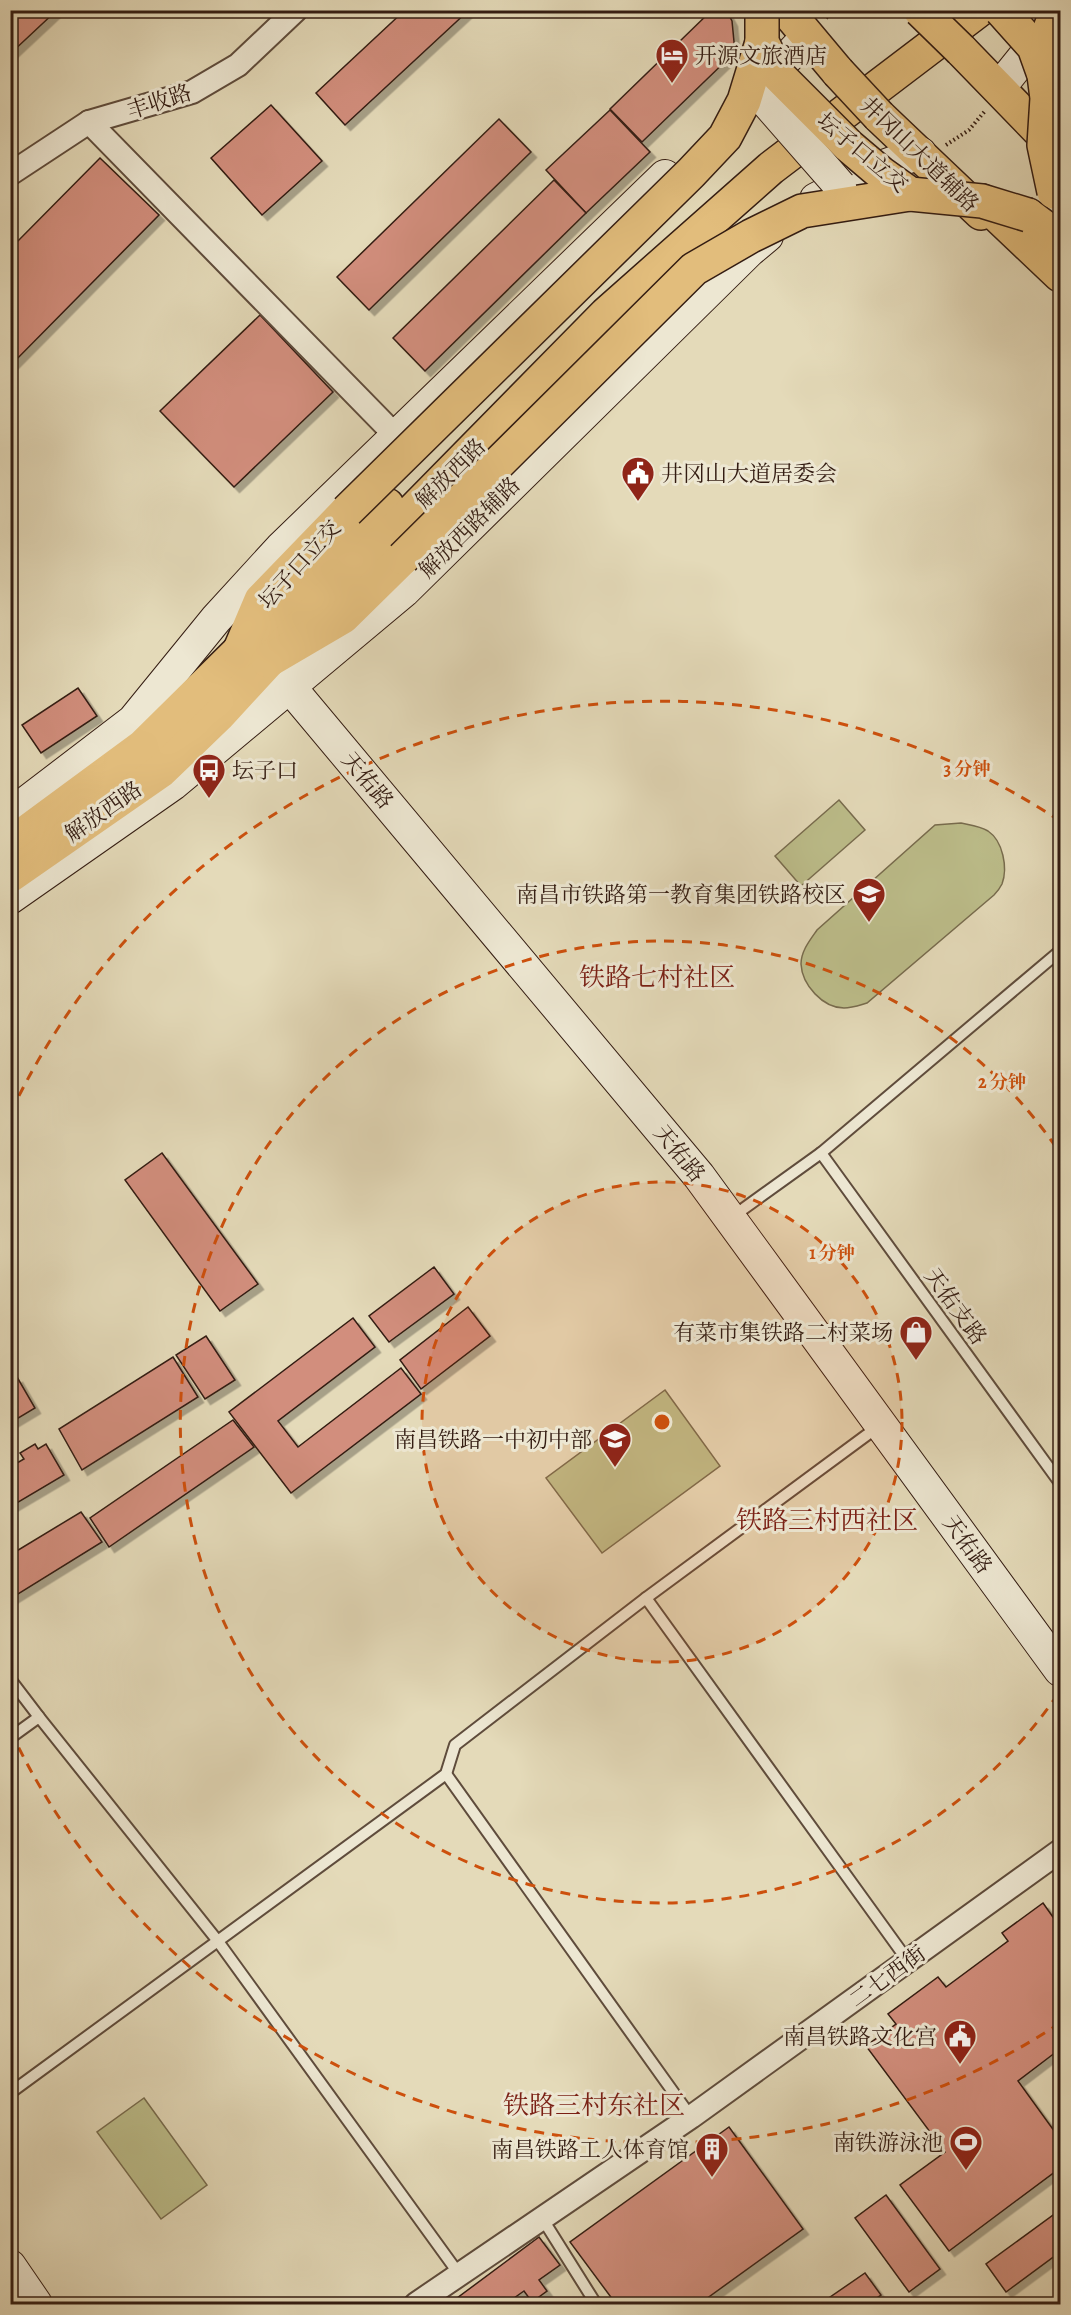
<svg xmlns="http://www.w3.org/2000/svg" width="1071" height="2315" viewBox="0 0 1071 2315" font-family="Alegreya,'Noto Serif SC',serif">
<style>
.green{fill:#bcbd8a;stroke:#786c4e;stroke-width:1.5}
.building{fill:#d28e7d;stroke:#331c12;stroke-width:1.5;filter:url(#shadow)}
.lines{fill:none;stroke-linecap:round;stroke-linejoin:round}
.lane-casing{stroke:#5f4c3c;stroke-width:14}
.street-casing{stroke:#5f4c3c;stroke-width:26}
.secondary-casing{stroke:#331c12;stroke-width:34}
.primary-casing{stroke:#331c12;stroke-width:36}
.highway-casing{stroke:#331c12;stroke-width:36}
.path{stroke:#331c12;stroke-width:4;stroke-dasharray:1.5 3;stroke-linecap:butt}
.lane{stroke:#ede7d2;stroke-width:10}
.street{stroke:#ede7d2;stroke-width:22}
.secondary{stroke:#ede7d2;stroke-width:32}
.primary{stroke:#e2bd7c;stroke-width:33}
.highway{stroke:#e2bd7c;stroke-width:33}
.secondary-bridge-casing{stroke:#331c12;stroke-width:34;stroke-linecap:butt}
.primary-bridge-casing{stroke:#331c12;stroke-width:36;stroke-linecap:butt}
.highway-bridge-casing{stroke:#331c12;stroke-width:36;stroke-linecap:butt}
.secondary-bridge{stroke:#ede7d2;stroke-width:32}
.primary-bridge{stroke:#e2bd7c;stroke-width:33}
.highway-bridge{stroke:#e2bd7c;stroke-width:33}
.ring{fill:none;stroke:#cd500d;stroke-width:3;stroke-dasharray:10 8}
.labels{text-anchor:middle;stroke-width:6;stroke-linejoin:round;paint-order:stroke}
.poi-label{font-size:22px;fill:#331c12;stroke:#ede7d2;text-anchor:end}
.street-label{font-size:22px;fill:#331c12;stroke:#ede7d2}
.quarter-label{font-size:26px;fill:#7a1f14;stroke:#ede7d2}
.centre{fill:#cd500d;stroke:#ede7d2;stroke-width:3}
.ring-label{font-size:18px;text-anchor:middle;font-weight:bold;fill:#cd500d;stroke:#ede7d2;stroke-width:6;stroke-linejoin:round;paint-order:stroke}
</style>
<defs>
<filter id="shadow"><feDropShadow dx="5.5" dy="5.5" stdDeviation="0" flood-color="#0004"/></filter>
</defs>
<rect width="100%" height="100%" fill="#e4dab9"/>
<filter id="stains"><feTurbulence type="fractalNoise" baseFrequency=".00333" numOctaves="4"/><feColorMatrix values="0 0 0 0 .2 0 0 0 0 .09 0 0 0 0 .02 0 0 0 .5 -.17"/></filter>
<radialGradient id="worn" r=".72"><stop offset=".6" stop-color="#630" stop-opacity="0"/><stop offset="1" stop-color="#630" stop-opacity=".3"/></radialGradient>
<g class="green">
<polygon points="839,800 865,830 801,886 775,856"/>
<path d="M961,823C970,825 980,826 988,831C1003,841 1008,868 1002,884C1000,888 997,892 994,895L867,1003C860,1005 852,1008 844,1008C823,1008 802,985 801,964C801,951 810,940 817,930L935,825Z"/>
<polygon points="665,1390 720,1466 602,1553 546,1478"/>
<polygon points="144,2098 207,2185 161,2219 97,2132"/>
</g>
<g class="building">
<polygon points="12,10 57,10 10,54"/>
<polygon points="405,10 469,10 345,125 316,93"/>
<polygon points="712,10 726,10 732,21 735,52 642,142 610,109"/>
<polygon points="271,105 322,161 262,215 211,158"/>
<polygon points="610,110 650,152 586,213 546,170"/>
<polygon points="499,119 531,152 369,310 337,277"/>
<polygon points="100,158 159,215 10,366 10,249"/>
<polygon points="554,180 586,213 425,371 393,338"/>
<polygon points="260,315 333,392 234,487 160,411"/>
<polygon points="78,688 97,716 41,753 22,725"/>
<polygon points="162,1153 258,1284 220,1311 125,1180"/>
<polygon points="434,1267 454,1294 389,1342 369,1316"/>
<polygon points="468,1307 490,1336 421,1389 400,1360"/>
<polygon points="353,1318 375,1347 278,1421 298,1447 401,1368 421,1394 291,1493 229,1412"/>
<polygon points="206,1336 235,1380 205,1399 176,1355"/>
<polygon points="173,1357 198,1397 82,1470 59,1429"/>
<polygon points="17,1377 35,1408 10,1423 10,1381"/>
<polygon points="233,1420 254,1447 109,1547 90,1518"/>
<polygon points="35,1444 38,1449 46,1444 64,1475 10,1507 10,1467 24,1459 20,1453"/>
<polygon points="81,1512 102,1542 10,1599 10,1555"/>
<polygon points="1043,1903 1060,1927 1060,2049 1018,2081 1060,2139 1060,2168 949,2251 900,2185 945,2152 866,2046 896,2024 888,2014 938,1977 946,1987 1008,1941 1002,1933"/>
<polygon points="729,2127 803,2229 699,2304 616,2304 570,2242"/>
<polygon points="886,2195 940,2269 909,2292 855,2218"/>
<polygon points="1060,2210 1060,2252 1006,2292 986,2264"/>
<polygon points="539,2237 560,2265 539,2280 547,2291 532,2302 524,2291 507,2303 508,2304 449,2304"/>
<polygon points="865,2273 881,2295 868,2304 820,2304"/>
</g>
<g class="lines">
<defs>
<g id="lane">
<polyline points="821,1153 1060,1483"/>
<polyline points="732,1217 821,1153 1060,951"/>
<polyline points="646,1598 908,1961"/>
<polyline points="10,1679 39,1717"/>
<polyline points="10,1738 39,1717 217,1940 459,2274"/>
<polyline points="446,1774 691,2117"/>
<polyline points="10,2093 446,1774 455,1745 646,1598 879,1426"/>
<polyline points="542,2218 596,2304"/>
</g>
<g id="street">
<polyline points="89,122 396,436"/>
<polyline points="10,174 89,122 192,92 238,65 296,10"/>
<polyline points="416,2304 691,2117 1060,1851"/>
</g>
<g id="secondary">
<polyline points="1026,10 1046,34"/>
<polyline points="758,88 807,37"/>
<polyline points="999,88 1028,52 1050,30"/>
<polyline points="816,199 872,170 920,153"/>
<polyline points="268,661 699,1176 1060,1670"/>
<polyline points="10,815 133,721 216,619 281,548 665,176"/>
<polyline points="10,898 173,784 404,591 749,251 767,236"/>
<polyline points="10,2266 36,2304"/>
</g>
<g id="primary">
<polyline points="786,10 838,72"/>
<polyline points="961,50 1059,151"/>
<polyline points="879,116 981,213"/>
<polyline points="10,844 143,746 387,505"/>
<polyline points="10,876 161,771 218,716 324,601 606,314 771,168 979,10"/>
</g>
<g id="highway">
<polyline points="982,201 1060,275"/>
<polyline points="1028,215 1060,239"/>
<polyline points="239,652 261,600 347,511"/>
<polyline points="268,661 343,617 403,558"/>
</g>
</defs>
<use href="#lane" class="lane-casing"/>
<use href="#street" class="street-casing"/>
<use href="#secondary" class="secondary-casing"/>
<use href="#primary" class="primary-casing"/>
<use href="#highway" class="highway-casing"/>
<g class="path">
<polyline points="826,18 835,10"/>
<polyline points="946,145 969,130 985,111"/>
</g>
<use href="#lane" class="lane"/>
<use href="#street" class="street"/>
<use href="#secondary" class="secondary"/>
<use href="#primary" class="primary"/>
<use href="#highway" class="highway"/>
<defs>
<polyline id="secondary-bridge" points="756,90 840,186"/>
<g id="primary-bridge">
<polyline points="920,10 961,50"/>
<polyline points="838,72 879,116"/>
</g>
<g id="highway-bridge">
<polyline points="762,10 762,42 779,76 849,146 882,174 910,194 982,201 1028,215"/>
<polyline points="1001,10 1034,47 1044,75 1047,98 1044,145 1054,192"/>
<polyline points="1044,75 1051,26 1058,10"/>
<polyline points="347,511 691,173 725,137 744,101 762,42"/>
<polyline points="403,558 694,269 751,236 802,211 910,194"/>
</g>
</defs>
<use href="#secondary-bridge" class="secondary-bridge-casing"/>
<use href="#primary-bridge" class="primary-bridge-casing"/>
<use href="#highway-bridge" class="highway-bridge-casing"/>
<use href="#secondary-bridge" class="secondary-bridge"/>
<use href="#primary-bridge" class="primary-bridge"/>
<use href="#highway-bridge" class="highway-bridge"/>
</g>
<circle cx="662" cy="1422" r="240" fill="#cd500d" fill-opacity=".12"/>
<g class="ring">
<circle cx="662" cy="1422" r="240"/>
<path d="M1058 1694A481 481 0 1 1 1058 1150"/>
<path d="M1060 2023A721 721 0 0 1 11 1732M11 1112A721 721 0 0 1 1060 821"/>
</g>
<defs>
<symbol id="hotel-pin" viewBox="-11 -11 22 30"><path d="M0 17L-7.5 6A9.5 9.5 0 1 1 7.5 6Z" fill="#8f2418" stroke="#ede7d2"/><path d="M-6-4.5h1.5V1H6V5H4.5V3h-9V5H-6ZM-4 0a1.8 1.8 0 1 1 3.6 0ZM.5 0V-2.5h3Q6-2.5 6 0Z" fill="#fff"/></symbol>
<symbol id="civic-pin" viewBox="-11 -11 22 30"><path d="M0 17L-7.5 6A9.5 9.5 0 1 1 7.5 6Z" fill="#8f2418" stroke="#ede7d2"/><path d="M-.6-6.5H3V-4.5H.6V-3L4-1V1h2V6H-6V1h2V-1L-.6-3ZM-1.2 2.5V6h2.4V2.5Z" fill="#fff"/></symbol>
<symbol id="bus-pin" viewBox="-11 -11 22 30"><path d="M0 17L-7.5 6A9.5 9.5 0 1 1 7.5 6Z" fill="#8f2418" stroke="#ede7d2"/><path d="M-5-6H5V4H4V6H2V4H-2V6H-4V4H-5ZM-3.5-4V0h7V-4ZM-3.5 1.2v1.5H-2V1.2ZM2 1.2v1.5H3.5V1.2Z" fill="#fff"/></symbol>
<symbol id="school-pin" viewBox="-11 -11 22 30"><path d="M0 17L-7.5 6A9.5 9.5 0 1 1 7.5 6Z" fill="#8f2418" stroke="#ede7d2"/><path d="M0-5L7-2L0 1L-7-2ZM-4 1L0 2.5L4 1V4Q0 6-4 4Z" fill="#fff"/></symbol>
<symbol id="shop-pin" viewBox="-11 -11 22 30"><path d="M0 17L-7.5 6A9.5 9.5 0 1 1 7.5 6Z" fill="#8f2418" stroke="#ede7d2"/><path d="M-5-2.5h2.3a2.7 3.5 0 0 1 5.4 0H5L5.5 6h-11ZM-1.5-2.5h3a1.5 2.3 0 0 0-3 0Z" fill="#fff"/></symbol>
<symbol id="stadium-pin" viewBox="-11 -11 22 30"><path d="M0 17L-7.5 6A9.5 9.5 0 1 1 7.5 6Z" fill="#8f2418" stroke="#ede7d2"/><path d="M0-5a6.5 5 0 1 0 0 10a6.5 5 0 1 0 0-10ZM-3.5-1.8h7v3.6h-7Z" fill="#fff"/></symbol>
<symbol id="building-pin" viewBox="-11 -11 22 30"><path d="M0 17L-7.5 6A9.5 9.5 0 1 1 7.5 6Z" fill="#8f2418" stroke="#ede7d2"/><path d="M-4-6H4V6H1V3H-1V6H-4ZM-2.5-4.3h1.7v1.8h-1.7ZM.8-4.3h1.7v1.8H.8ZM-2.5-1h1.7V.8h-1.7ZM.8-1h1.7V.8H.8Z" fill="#fff"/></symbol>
</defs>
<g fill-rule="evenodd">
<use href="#hotel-pin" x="653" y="36" width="38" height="52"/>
<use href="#civic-pin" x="619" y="454" width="38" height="52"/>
<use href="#bus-pin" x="190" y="751" width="38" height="52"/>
<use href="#school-pin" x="850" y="875" width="38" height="52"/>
<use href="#shop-pin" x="897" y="1313" width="38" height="52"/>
<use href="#school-pin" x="596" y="1420" width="38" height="52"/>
<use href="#civic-pin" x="941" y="2017" width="38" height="52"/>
<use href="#stadium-pin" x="947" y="2123" width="38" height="52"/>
<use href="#building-pin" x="693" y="2130" width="38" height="52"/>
</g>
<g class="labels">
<g class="poi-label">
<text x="695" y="63" text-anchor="start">开源文旅酒店</text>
<text x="661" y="481" text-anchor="start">井冈山大道居委会</text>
<text x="232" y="778" text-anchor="start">坛子口</text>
<text x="846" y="902">南昌市铁路第一教育集团铁路校区</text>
<text x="893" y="1340">有菜市集铁路二村菜场</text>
<text x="592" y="1447">南昌铁路一中初中部</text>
<text x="937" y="2044">南昌铁路文化宫</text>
<text x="943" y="2150">南铁游泳池</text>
<text x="689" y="2157">南昌铁路工人体育馆</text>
</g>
<g class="street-label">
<text transform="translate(159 101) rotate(-18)" y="8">丰收路</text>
<text transform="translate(863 152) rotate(40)" y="8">坛子口立交</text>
<text transform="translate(920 154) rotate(44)" y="8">井冈山大道辅路</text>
<text transform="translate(450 473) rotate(-45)" y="8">解放西路</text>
<text transform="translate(469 527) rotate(-45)" y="8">解放西路辅路</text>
<text transform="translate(299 564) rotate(-48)" y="8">坛子口立交</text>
<text transform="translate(368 780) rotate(50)" y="8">天佑路</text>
<text transform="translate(103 811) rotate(-35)" y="8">解放西路</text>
<text transform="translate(680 1153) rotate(51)" y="8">天佑路</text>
<text transform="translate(956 1306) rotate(54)" y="8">天佑支路</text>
<text transform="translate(968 1544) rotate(54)" y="8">天佑路</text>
<text transform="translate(887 1976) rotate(-36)" y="8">二七西街</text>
</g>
<g class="quarter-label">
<text x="657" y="986">铁路七村社区</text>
<text x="827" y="1529">铁路三村西社区</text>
<text x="594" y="2114">铁路三村东社区</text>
</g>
</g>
<circle cx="662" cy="1422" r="9" class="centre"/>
<g class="ring-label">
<text x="967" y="775">3 分钟</text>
<text x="1002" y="1088">2 分钟</text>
<text x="832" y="1259">1 分钟</text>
</g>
<rect width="1071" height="2315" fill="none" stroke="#e4dab9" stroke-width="36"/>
<rect x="12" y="12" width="1047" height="2291" fill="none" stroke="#331c12" stroke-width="3"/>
<rect x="18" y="18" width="1035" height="2279" fill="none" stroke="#331c12" stroke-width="1.5"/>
<rect width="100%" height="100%" filter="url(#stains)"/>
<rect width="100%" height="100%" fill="url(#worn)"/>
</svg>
